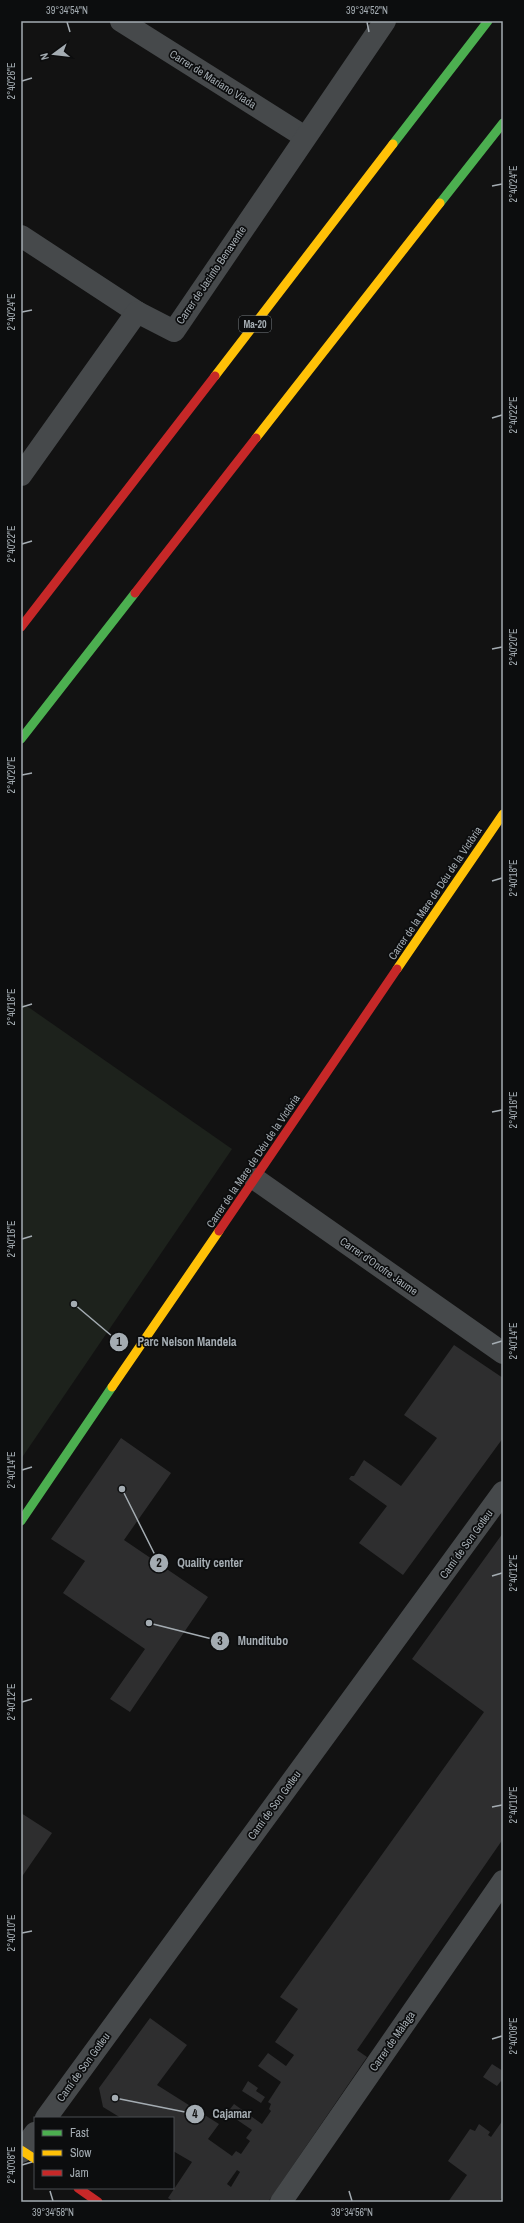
<svg xmlns="http://www.w3.org/2000/svg" width="524" height="2223" viewBox="0 0 524 2223" font-family="'Archivo Narrow',sans-serif">
<style>
.green{fill:#1d221c}
.building{fill:#2e2e2f;fill-rule:evenodd}
.lines{fill:none;stroke-linecap:round;stroke-linejoin:round}
.street{stroke:#46494b;stroke-width:22}
.fast{stroke:#4caf50;stroke-width:9}
.slow{stroke:#ffc107;stroke-width:9}
.jam{stroke:#c62828;stroke-width:9}
.ticks{fill:none;stroke:#a4acb2;stroke-width:1.5}
.labels{text-anchor:middle;stroke-width:3.5;stroke-linejoin:round;paint-order:stroke}
.shield{fill:#0c0d0e;stroke:#767c81;stroke-width:1}
.shield-label{font-size:10px;font-weight:bold;fill:#a4acb2}
.street-label{font-size:11px;fill:#a4acb2;stroke:#0c0d0e}
.leader{fill:none;stroke:#a4acb2;stroke-width:1.5}
.callout-dot{fill:#a4acb2;stroke:#0c0d0e;stroke-width:1.5}
.mark-label{font-size:12px;text-anchor:middle;font-weight:bold;fill:#111}
.callout-label{font-size:12px;text-anchor:middle;font-weight:bold;fill:#a4acb2;stroke:#0c0d0e;stroke-width:3.5;stroke-linejoin:round;paint-order:stroke}
.neatline{fill:none;stroke:#a4acb2;stroke-width:1.5}
.ticks-label{font-size:10px;text-anchor:middle;fill:#a4acb2}
</style>
<rect width="100%" height="100%" fill="#121212"/>
<polygon class="green" points="21,1002 232,1149 21,1459"/>
<g class="building">
<polygon points="454,1345 503,1378 503,1438 403,1575 359,1543 387,1506 349,1479 351,1476 354,1476 364,1460 401,1486 437,1438 404,1415"/>
<polygon points="121,1438 171,1473 124,1540 208,1597 130,1712 110,1699 145,1649 63,1593 85,1561 51,1539"/>
<path d="M503,1533V1839L357,2050L367,2057L268,2202H174L168,2198L192,2162L173,2151V2118H121L103,2107L99,2088L150,2018L187,2045L157,2085L219,2124L208,2139L232,2156L236,2151L241,2154L250,2141L246,2138L252,2130L227,2113L234,2104L262,2124L271,2111L269,2109L271,2104L268,2102L281,2082L258,2066L268,2053L286,2066L294,2055L275,2042L298,2009L280,1997L484,1712L412,1659ZM237,2170L240,2172L231,2187L227,2184Z"/>
<polygon points="21,1813 52,1833 21,1878"/>
<polygon points="492,2064 503,2071 503,2083 501,2081 497,2086 483,2077"/>
<polygon points="248,2081 258,2088 256,2091 265,2097 261,2103 242,2091"/>
<polygon points="503,2120 503,2196 499,2202 448,2202 467,2175 448,2161 470,2129 475,2131 479,2124 490,2132 488,2135 491,2137"/>
</g>
<g class="lines">
<g class="street">
<polyline points="121,21 305,137"/>
<polyline points="21,236 137,312"/>
<polyline points="21,475 137,312 174,331 385,21"/>
<polyline points="255,1179 503,1353"/>
<polyline points="46,2118 503,1492"/>
<polyline points="21,2152 35,2133"/>
<polyline points="281,2202 503,1881"/>
</g>
<g class="fast">
<polyline points="393,144 488,21"/>
<polyline points="440,203 503,123"/>
<polyline points="21,739 135,593"/>
<polyline points="21,1521 112,1387"/>
</g>
<g class="slow">
<polyline points="215,376 393,144"/>
<polyline points="256,438 440,203"/>
<polyline points="397,969 503,814"/>
<polyline points="112,1387 219,1231"/>
<polyline points="21,2150 35,2159"/>
</g>
<g class="jam">
<polyline points="135,593 256,438"/>
<polyline points="21,627 215,376"/>
<polyline points="219,1231 397,969"/>
<polyline points="78,2188 98,2202"/>
</g>
</g>
<path class="ticks" d="M67,22L70,32M367,22L369,32M22,81L32,78M492,186L502,184M22,312L32,310M492,418L502,415M22,544L32,541M492,649L502,647M22,775L32,773M492,881L502,878M22,1007L32,1004M492,1112L502,1110M22,1239L32,1236M492,1344L502,1341M22,1470L32,1467M492,1576L502,1573M22,1702L32,1699M492,1807L502,1805M22,1933L32,1931M492,2039L502,2036M22,2165L32,2162M50,2191L53,2201M349,2191L352,2201"/>
<g class="labels">
<rect class="shield" x="239" y="316" width="32" height="16" rx="3"/>
<g class="shield-label">
<text x="255" y="328">Ma-20</text>
</g>
<g class="street-label">
<text transform="translate(213 79) rotate(32)" y="4">Carrer de Mariano Viada</text>
<text transform="translate(211 275) rotate(-56)" y="4">Carrer de Jacinto Benavente</text>
<text transform="translate(435 893) rotate(-56)" y="4">Carrer de la Mare de Déu de la Victòria</text>
<text transform="translate(253 1161) rotate(-56)" y="4">Carrer de la Mare de Déu de la Victòria</text>
<text transform="translate(379 1266) rotate(35)" y="4">Carrer d'Onofre Jaume</text>
<text transform="translate(466 1544) rotate(-54)" y="4">Camí de Son Gotleu</text>
<text transform="translate(274 1805) rotate(-54)" y="4">Camí de Son Gotleu</text>
<text transform="translate(392 2041) rotate(-55)" y="4">Carrer de Màlaga</text>
<text transform="translate(83 2067) rotate(-54)" y="4">Camí de Son Gotleu</text>
</g>
</g>
<path class="leader" d="M74 1304L119 1342M122 1489L159 1563M149 1623L220 1641M115 2098L195 2114"/>
<g class="callout-dot">
<circle cx="74" cy="1304" r="4"/>
<circle cx="122" cy="1489" r="4"/>
<circle cx="149" cy="1623" r="4"/>
<circle cx="115" cy="2098" r="4"/>
<circle cx="119" cy="1342" r="10"/>
<circle cx="159" cy="1563" r="10"/>
<circle cx="220" cy="1641" r="10"/>
<circle cx="195" cy="2114" r="10"/>
</g>
<g class="mark-label">
<text x="119" y="1346">1</text>
<text x="159" y="1567">2</text>
<text x="220" y="1645">3</text>
<text x="195" y="2118">4</text>
</g>
<g class="callout-label">
<text x="187" y="1346">Parc Nelson Mandela</text>
<text x="210" y="1567">Quality center</text>
<text x="263" y="1645">Munditubo</text>
<text x="232" y="2118">Cajamar</text>
</g>
<rect width="524" height="2223" fill="none" stroke="#0c0d0e" stroke-width="44"/>
<rect x="34" y="2117" width="140" height="72" fill="#0c0d0e" stroke="#494d50"/>
<rect x="42" y="2130" width="20" height="6" fill="#4caf50" stroke="#494d50"/>
<text x="70" y="2137" font-size="12" fill="#a4acb2">Fast</text>
<rect x="42" y="2150" width="20" height="6" fill="#ffc107" stroke="#494d50"/>
<text x="70" y="2157" font-size="12" fill="#a4acb2">Slow</text>
<rect x="42" y="2170" width="20" height="6" fill="#c62828" stroke="#494d50"/>
<text x="70" y="2177" font-size="12" fill="#a4acb2">Jam</text>
<g transform="translate(54 54) rotate(255)" stroke="#0c0d0e" stroke-width="3" paint-order="stroke">
<path d="M0-3L7 15L0 10L-7 15Z" fill="#a4acb2"/>
<text y="-6" font-size="11" font-weight="bold" text-anchor="middle" fill="#a4acb2">N</text>
</g>
<rect x="22" y="22" width="480" height="2179" class="neatline"/>
<g class="ticks-label">
<text x="67" y="14">39°34'54"N</text>
<text x="367" y="14">39°34'52"N</text>
<text transform="translate(11 81) rotate(-90)" y="4">2°40'26"E</text>
<text transform="translate(513 184) rotate(-90)" y="4">2°40'24"E</text>
<text transform="translate(11 312) rotate(-90)" y="4">2°40'24"E</text>
<text transform="translate(513 415) rotate(-90)" y="4">2°40'22"E</text>
<text transform="translate(11 544) rotate(-90)" y="4">2°40'22"E</text>
<text transform="translate(513 647) rotate(-90)" y="4">2°40'20"E</text>
<text transform="translate(11 775) rotate(-90)" y="4">2°40'20"E</text>
<text transform="translate(513 878) rotate(-90)" y="4">2°40'18"E</text>
<text transform="translate(11 1007) rotate(-90)" y="4">2°40'18"E</text>
<text transform="translate(513 1110) rotate(-90)" y="4">2°40'16"E</text>
<text transform="translate(11 1239) rotate(-90)" y="4">2°40'16"E</text>
<text transform="translate(513 1341) rotate(-90)" y="4">2°40'14"E</text>
<text transform="translate(11 1470) rotate(-90)" y="4">2°40'14"E</text>
<text transform="translate(513 1573) rotate(-90)" y="4">2°40'12"E</text>
<text transform="translate(11 1702) rotate(-90)" y="4">2°40'12"E</text>
<text transform="translate(513 1805) rotate(-90)" y="4">2°40'10"E</text>
<text transform="translate(11 1933) rotate(-90)" y="4">2°40'10"E</text>
<text transform="translate(513 2036) rotate(-90)" y="4">2°40'08"E</text>
<text transform="translate(11 2165) rotate(-90)" y="4">2°40'08"E</text>
<text x="53" y="2216">39°34'58"N</text>
<text x="352" y="2216">39°34'56"N</text>
</g>
</svg>
